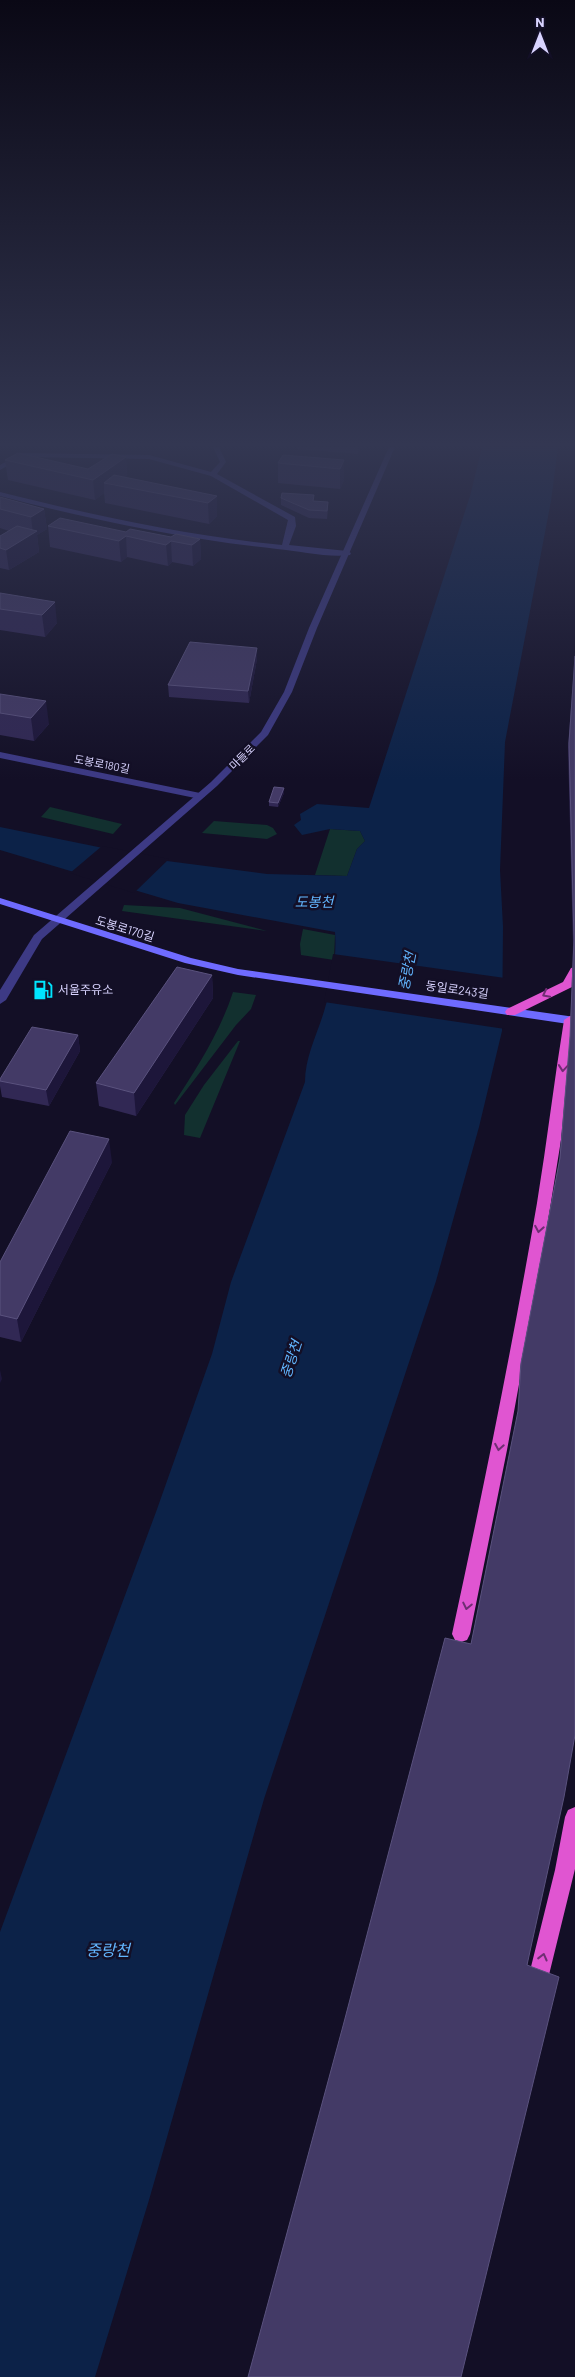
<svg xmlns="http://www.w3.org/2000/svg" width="575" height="2377" viewBox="0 0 575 2377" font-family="Barlow,'Noto Sans KR',sans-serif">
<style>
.green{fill:#12302f}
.water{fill:#0c2248}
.pier{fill:#130f26}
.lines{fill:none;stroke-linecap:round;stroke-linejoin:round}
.minor{fill:#3d3a85;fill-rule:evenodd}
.tertiary{fill:#3d3a85;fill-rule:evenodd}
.secondary{fill:#6f6bff;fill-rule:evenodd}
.trunk{fill:#e055d1;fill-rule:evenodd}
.wall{fill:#312854}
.shaded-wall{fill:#1d163a}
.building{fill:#433a66;stroke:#5a527e}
.oneway{stroke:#6f2e73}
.labels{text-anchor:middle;stroke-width:5;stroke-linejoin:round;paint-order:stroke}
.far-street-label{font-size:11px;fill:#d9d4ff;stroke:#130f26}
.street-label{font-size:12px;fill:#d9d4ff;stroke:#130f26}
.poi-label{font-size:12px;fill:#d9d4ff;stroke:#130f26;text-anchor:start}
.water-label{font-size:14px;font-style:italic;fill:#62b6ff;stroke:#130f26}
.near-water-label{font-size:16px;font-style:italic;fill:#62b6ff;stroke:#130f26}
</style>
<rect width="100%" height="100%" fill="#130f26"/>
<g class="green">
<polygon points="50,807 122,824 113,834 41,817"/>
<polygon points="214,821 267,825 273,828 277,834 267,839 202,833"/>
<polygon points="330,829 360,831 365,841 357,849 347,876 315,875"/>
<polygon points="124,905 180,908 267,931 122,911"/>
<polygon points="303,929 335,935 334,960 301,955 300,944"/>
<path d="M233,992L256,995L251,1009L236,1025L175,1105L174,1103C197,1068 220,1032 233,992Z"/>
<polygon points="238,1041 240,1041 200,1138 184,1135 185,1115 204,1085"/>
</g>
<path class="water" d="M482,447H558L551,501L505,742L500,870L503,927L502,1031L479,1127L436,1281L264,1799L149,2200L95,2377H0V1932L156,1512L212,1354L231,1282L305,1082C305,1056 318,1033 325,1008C332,985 337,956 335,932L178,903L0,850V827L167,861L267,874L347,876L357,849L365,841L360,831L330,829L302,835L294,825L301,820L300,814L317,804L369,808L470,496Z"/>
<g class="pier">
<polygon points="102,846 169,859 134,893 70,873"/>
<polygon points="333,954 505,978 505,1029 324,1002"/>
</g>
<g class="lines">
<g class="minor">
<path d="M213,447H219L226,462L217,474L295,517L296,526L289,545L347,551L351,553L350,555C329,558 299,551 277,549C183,539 92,520 0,496V492C96,516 183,535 282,545L288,520L211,476L149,459L23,457L0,470V465L22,453L149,455L211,472L220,462Z"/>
<polygon points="0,752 200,793 205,796 200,799 0,758"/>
</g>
<polygon class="tertiary" points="389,447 395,447 317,628 292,692 268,735 217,786 42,939 6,1000 0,1004 0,990 34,935 211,782 261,732 284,692 309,628"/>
<polygon class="secondary" points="0,898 191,958 238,969 575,1017 575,1025 238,975 185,963 0,904"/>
<g class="trunk">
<polygon points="575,967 575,982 572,987 515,1015 507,1015 505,1012 507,1009 563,982 571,968"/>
<path d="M570,1016L575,1018V1027L561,1140L541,1264L507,1450L470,1634L467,1640L461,1642L455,1640L452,1634C483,1491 512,1348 537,1203C547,1142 554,1081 564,1020Z"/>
<polygon points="575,1807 575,1869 546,1987 543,1994 536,1997 529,1994 526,1987 555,1870 565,1817 568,1810"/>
</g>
</g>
<g class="wall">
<polygon points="298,447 361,447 358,454 298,449"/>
<polygon points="126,457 127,477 126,478 217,496 217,516 209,524 105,503 104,493 95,500 8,480 5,460 88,469"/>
<polygon points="344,460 344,480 340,489 278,483 278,463"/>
<polygon points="0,497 44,509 47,529 37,535 39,552 9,570 0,568 0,536 9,531 0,528"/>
<polygon points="281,498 314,501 328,509 327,519 309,518 281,505"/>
<polygon points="48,526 126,532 171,537 200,539 201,559 193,566 172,562 168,566 127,557 121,562 50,547"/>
<polygon points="0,593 57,623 45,637 0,630"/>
<polygon points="575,652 575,1735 527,1965 461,2377 471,1644 518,1415 520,1368 559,1162 570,1040 573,945 568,747"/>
<polygon points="257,659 249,703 169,697 168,685"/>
<polygon points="0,694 49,724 34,741 0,735"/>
<polygon points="284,788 284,793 278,807 269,806 269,802"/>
<polygon points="212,975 213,998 136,1116 99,1106 96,1083"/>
<polygon points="78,1035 80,1051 49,1106 2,1097 0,1086 0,1079"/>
<polygon points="112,1162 21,1342 0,1337 0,1262"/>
</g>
<g class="shaded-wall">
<polygon points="358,447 361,447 358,454"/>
<polygon points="126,457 127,477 115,486 104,483 104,493 95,500 93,480"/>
<polygon points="344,460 344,480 340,489 340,469"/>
<polygon points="217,496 217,516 209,524 208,503"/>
<polygon points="44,509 47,529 37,535 39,552 9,570 6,550 33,533 31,517"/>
<polygon points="126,536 127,557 121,562 119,541"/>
<polygon points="200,539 201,559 193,566 192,545"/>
<polygon points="171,541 172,562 168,566 166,545"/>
<polygon points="55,602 57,623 45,637 42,615"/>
<polygon points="257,648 257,659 249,703 248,691"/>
<polygon points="46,701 49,724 34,741 31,718"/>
<polygon points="284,788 284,793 278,807 278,803"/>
<polygon points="212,975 213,998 136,1116 134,1093"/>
<polygon points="78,1035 80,1051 49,1106 46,1090"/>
<polygon points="109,1139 112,1162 21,1342 17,1319"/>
<polygon points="0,1370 2,1379 0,1383"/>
</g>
<g class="building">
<polygon points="18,453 88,469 112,454 126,457 93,480 5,460"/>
<polygon points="283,455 344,460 340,469 278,463"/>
<polygon points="114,475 217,496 208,503 104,483"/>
<polygon points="282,493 314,495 313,501 328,502 327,511 309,510 281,498"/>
<polygon points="0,497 44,509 31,517 0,509"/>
<polygon points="60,518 126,532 130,529 171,537 176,534 200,539 192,545 171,541 166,545 126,536 119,541 48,526"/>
<polygon points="17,526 37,531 6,550 0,548 0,536"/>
<polygon points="0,593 55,602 42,615 0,609"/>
<polygon points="190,642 257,648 248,691 168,685"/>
<polygon points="575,656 575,1735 564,1797 527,1965 559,1977 461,2377 248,2377 343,2026 445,1638 471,1644 518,1411 521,1363 560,1158 570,1036 574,940 569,743"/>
<polygon points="0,694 46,701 31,718 0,713"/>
<polygon points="274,787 284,788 278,803 269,802"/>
<polygon points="177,967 212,975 134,1093 96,1083"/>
<polygon points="32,1027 78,1035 46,1090 0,1081 0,1079"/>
<polygon points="70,1131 109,1139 17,1319 0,1315 0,1262"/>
</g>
<defs><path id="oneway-chevron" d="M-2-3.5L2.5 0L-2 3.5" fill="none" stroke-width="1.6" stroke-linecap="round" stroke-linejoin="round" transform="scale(1.25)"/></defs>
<g class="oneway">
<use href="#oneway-chevron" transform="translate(546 994) rotate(153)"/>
<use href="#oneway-chevron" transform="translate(563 1068) rotate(95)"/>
<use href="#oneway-chevron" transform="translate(539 1229) rotate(100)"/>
<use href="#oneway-chevron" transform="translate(499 1447) rotate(100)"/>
<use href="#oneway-chevron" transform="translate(467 1606) rotate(102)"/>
<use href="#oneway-chevron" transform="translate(543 1957) rotate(-76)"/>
</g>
<linearGradient id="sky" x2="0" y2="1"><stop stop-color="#0a0815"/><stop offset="0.57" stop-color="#333752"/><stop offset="1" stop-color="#333752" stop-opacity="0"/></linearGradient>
<rect width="575" height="780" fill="url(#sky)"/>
<defs>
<symbol id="fuel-bare" viewBox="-9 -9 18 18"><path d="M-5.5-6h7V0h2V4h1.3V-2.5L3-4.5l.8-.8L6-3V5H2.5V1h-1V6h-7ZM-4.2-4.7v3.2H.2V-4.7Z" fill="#00e5ff" stroke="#130f26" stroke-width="2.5" paint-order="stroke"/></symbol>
</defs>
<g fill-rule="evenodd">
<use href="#fuel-bare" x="29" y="976" width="28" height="28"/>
</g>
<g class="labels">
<g class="far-street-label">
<text transform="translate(242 757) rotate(-45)" y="4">마들로</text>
<text transform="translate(102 764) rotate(11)" y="4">도봉로180길</text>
</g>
<g class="street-label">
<text transform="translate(125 929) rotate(17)" y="4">도봉로170길</text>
<text transform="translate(457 990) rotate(8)" y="4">동일로243길</text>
</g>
<g class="poi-label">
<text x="58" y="994">서울주유소</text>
</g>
<g class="water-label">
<text x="314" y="907">도봉천</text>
<text transform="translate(407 971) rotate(-79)" y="5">중랑천</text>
<text transform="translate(291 1359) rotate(-72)" y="5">중랑천</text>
</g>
<g class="near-water-label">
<text x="108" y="1956">중랑천</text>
</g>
</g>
<g transform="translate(540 35)" stroke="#130f26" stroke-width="4" paint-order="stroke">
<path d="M0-4L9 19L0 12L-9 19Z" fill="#d9d4ff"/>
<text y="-8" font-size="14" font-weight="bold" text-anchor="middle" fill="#d9d4ff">N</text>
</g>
</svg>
